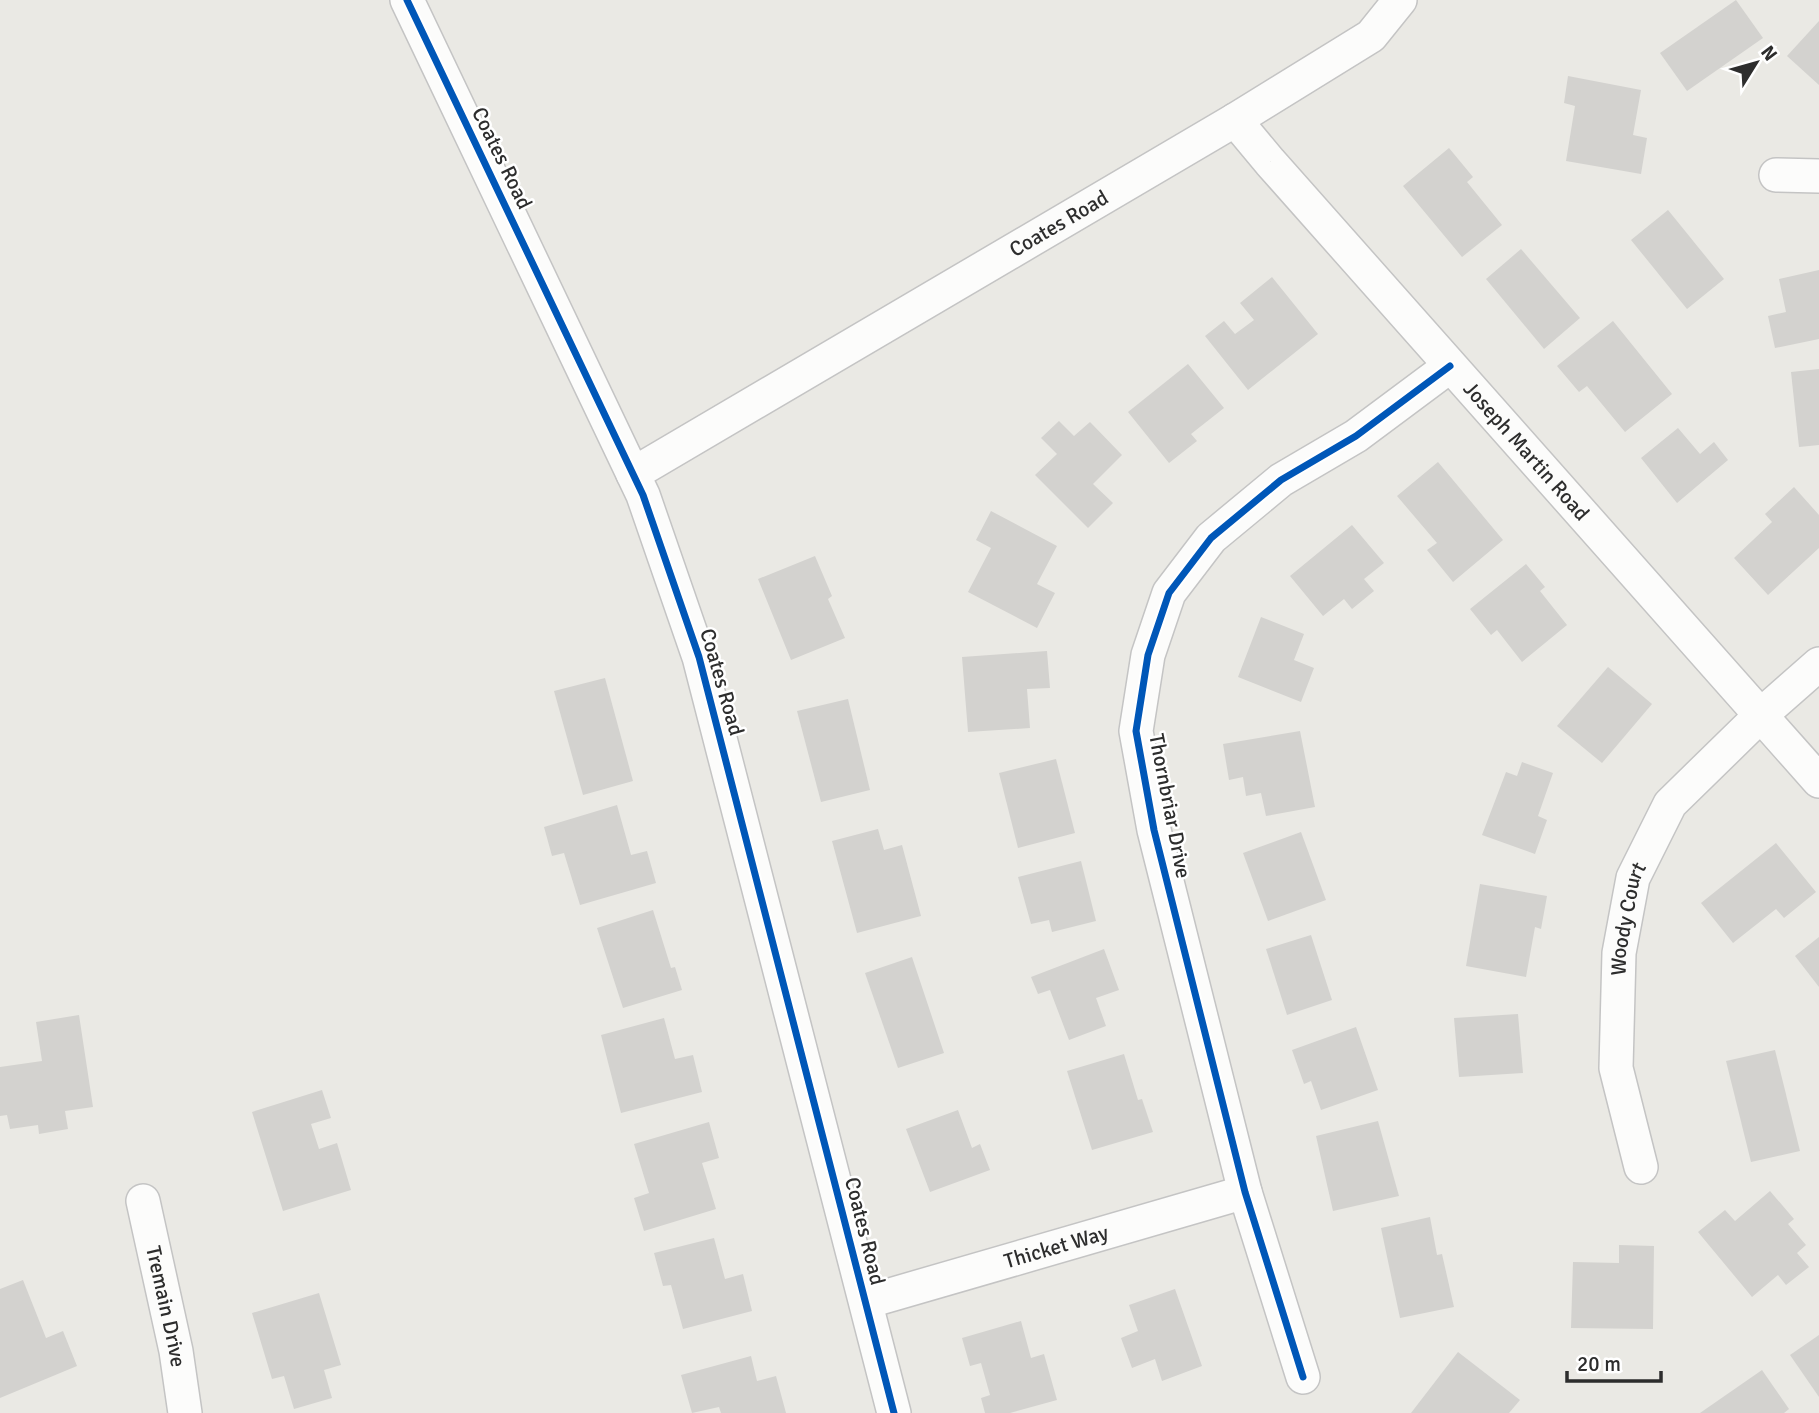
<svg xmlns="http://www.w3.org/2000/svg" width="1819" height="1413" viewBox="0 0 1819 1413" font-family="Signika,sans-serif">
<style>
.building{fill:#d3d2cf}
.lines{fill:none;stroke-linecap:round;stroke-linejoin:round}
.street-casing{stroke:#c4c4c4;stroke-width:36}
.street{stroke:#fcfcfb;stroke-width:33}
.cycleway-casing{stroke:#fff;stroke-width:11}
.cycleway{stroke:#0057b8;stroke-width:7}
.labels{text-anchor:middle;stroke-width:5;stroke-linejoin:round;paint-order:stroke}
.street-label{font-size:21px;fill:#2d2d2d;stroke:#fff}
</style>
<rect width="100%" height="100%" fill="#eae9e4"/>
<g class="building">
<polygon points="1736,0 1763,38 1687,91 1660,53"/>
<polygon points="1819,21 1819,85 1787,56"/>
<polygon points="1568,76 1641,90 1633,135 1647,138 1641,174 1566,161 1575,106 1564,103"/>
<polygon points="1449,148 1473,177 1467,182 1502,225 1462,257 1403,186"/>
<polygon points="1668,210 1724,279 1687,309 1631,240"/>
<polygon points="1521,249 1580,318 1544,349 1486,279"/>
<polygon points="1819,270 1819,339 1775,348 1768,316 1786,312 1779,279"/>
<polygon points="1272,277 1318,334 1248,390 1205,336 1224,321 1235,334 1254,320 1240,303"/>
<polygon points="1613,321 1672,394 1625,432 1587,386 1579,392 1557,366"/>
<polygon points="1188,364 1224,408 1191,434 1197,441 1169,463 1128,412"/>
<polygon points="1819,369 1819,445 1799,447 1791,372"/>
<polygon points="1059,421 1074,436 1090,422 1122,455 1093,484 1113,503 1088,528 1035,475 1057,454 1041,438"/>
<polygon points="1678,428 1700,454 1714,442 1728,460 1677,503 1641,458"/>
<polygon points="1438,462 1503,540 1453,582 1427,550 1437,543 1397,496"/>
<polygon points="1794,487 1819,515 1819,548 1768,595 1734,558 1772,522 1765,514"/>
<polygon points="991,511 1057,546 1037,584 1055,593 1037,628 968,592 991,548 976,540"/>
<polygon points="1352,525 1384,563 1364,579 1374,591 1352,609 1344,599 1323,616 1290,576"/>
<polygon points="815,556 832,596 828,599 845,638 791,660 758,579"/>
<polygon points="1526,564 1545,587 1540,591 1567,625 1522,662 1497,630 1491,635 1470,609"/>
<polygon points="1261,617 1304,634 1294,660 1314,668 1301,702 1238,677"/>
<polygon points="1047,651 1050,688 1027,689 1030,728 968,732 962,657"/>
<polygon points="1608,667 1652,704 1602,763 1557,726"/>
<polygon points="605,678 633,781 583,795 554,691"/>
<polygon points="848,699 870,790 821,802 797,711"/>
<polygon points="1300,731 1315,807 1266,816 1261,793 1246,796 1243,777 1229,780 1223,744"/>
<polygon points="1056,759 1075,833 1018,848 999,773"/>
<polygon points="1522,762 1553,773 1538,816 1547,820 1535,854 1482,835 1506,772 1517,776"/>
<polygon points="617,805 631,855 647,851 656,883 580,905 564,853 552,856 544,827"/>
<polygon points="878,829 884,850 902,845 921,916 857,933 832,841"/>
<polygon points="1301,832 1326,900 1268,921 1243,853"/>
<polygon points="1776,843 1816,892 1784,918 1776,909 1733,943 1701,903"/>
<polygon points="1081,861 1096,921 1052,932 1049,920 1031,924 1018,877"/>
<polygon points="1480,884 1547,896 1541,929 1535,927 1526,977 1466,966"/>
<polygon points="653,910 671,968 675,967 682,990 623,1008 597,928"/>
<polygon points="1311,935 1332,1000 1287,1015 1266,949"/>
<polygon points="1819,937 1819,987 1795,956"/>
<polygon points="1104,949 1119,990 1096,998 1106,1026 1069,1040 1050,990 1038,994 1031,977"/>
<polygon points="912,957 944,1053 898,1068 865,973"/>
<polygon points="1518,1014 1523,1073 1459,1077 1454,1018"/>
<polygon points="79,1015 93,1107 65,1111 68,1129 39,1134 38,1125 10,1129 7,1115 0,1116 0,1067 42,1061 36,1022"/>
<polygon points="664,1018 675,1059 693,1055 702,1092 621,1113 601,1035"/>
<polygon points="1356,1027 1378,1090 1321,1110 1311,1081 1304,1084 1292,1050"/>
<polygon points="1775,1050 1800,1151 1751,1162 1726,1061"/>
<polygon points="1124,1054 1138,1100 1142,1099 1153,1132 1092,1150 1067,1071"/>
<polygon points="322,1090 331,1118 311,1124 319,1149 337,1143 351,1190 283,1211 252,1112"/>
<polygon points="958,1110 972,1148 980,1144 990,1170 930,1192 906,1129"/>
<polygon points="1378,1121 1399,1196 1333,1211 1316,1136"/>
<polygon points="709,1122 719,1158 702,1163 716,1209 644,1231 634,1198 649,1193 634,1144"/>
<polygon points="1770,1191 1794,1219 1788,1224 1806,1245 1797,1253 1809,1267 1786,1285 1778,1275 1752,1297 1698,1232 1725,1210 1735,1221"/>
<polygon points="1430,1217 1437,1255 1442,1254 1454,1307 1400,1318 1381,1228"/>
<polygon points="714,1238 725,1279 743,1274 752,1311 683,1329 671,1285 663,1286 654,1253"/>
<polygon points="1619,1245 1654,1246 1653,1329 1571,1328 1573,1262 1619,1263"/>
<polygon points="23,1280 46,1338 63,1331 77,1366 0,1398 0,1289"/>
<polygon points="1175,1289 1202,1366 1162,1381 1155,1359 1132,1368 1121,1338 1138,1331 1129,1305"/>
<polygon points="319,1293 341,1365 324,1370 332,1398 294,1409 284,1376 272,1379 252,1313"/>
<polygon points="1021,1321 1031,1358 1044,1354 1057,1400 1010,1413 985,1413 981,1398 990,1395 981,1363 970,1366 962,1338"/>
<polygon points="1819,1335 1819,1397 1790,1355"/>
<polygon points="1458,1352 1520,1400 1509,1413 1411,1413"/>
<polygon points="751,1356 757,1381 776,1376 786,1413 721,1413 719,1407 692,1413 681,1375"/>
<polygon points="1762,1370 1789,1409 1784,1413 1700,1413"/>
</g>
<g class="lines">
<defs>
<g id="street">
<polyline points="407,0 643,495 699,657 894,1413"/>
<path id="s1" d="M1235,120L1270,162L1819,781"/>
<polyline points="1776,175 1819,176"/>
<path id="s2" d="M633,474L1235,120L1371,36L1400,0"/>
<path id="s3" d="M1641,1167L1616,1068L1619,953L1633,878L1670,804L1761,715L1819,664"/>
<path id="s4" d="M143,1201L176,1351L185,1413"/>
<path id="s5" d="M866,1302L1245,1192"/>
<polyline points="1303,1377 1245,1192 1154,830 1136,731 1148,655 1169,593 1211,538 1281,480 1356,436 1450,366"/>
</g>
</defs>
<use href="#street" class="street-casing"/>
<use href="#street" class="street"/>
<defs>
<g id="cycleway">
<polyline points="407,0 643,495 699,657 894,1413"/>
<polyline points="1303,1377 1245,1192 1154,830 1136,731 1148,655 1169,593 1211,538 1281,480 1356,436 1450,366"/>
</g>
</defs>
<use href="#cycleway" class="cycleway-casing"/>
<use href="#cycleway" class="cycleway"/>
</g>
<g class="labels">
<g class="street-label">
<text transform="translate(502 158) rotate(64)" y="7">Coates Road</text>
<text dy="7" stroke="none"><textPath href="#s2" startOffset="494">Coates Road</textPath></text>
<text dy="7" stroke="none"><textPath href="#s1" startOffset="441">Joseph Martin Road</textPath></text>
<text transform="translate(722 682) rotate(74)" y="7">Coates Road</text>
<text transform="translate(1170 806) rotate(79)" y="7">Thornbriar Drive</text>
<text dy="7" stroke="none"><textPath href="#s3" startOffset="252">Woody Court</textPath></text>
<text transform="translate(865 1231) rotate(76)" y="7">Coates Road</text>
<text dy="7" stroke="none"><textPath href="#s5" startOffset="198">Thicket Way</textPath></text>
<text dy="7" stroke="none"><textPath href="#s4" startOffset="108">Tremain Drive</textPath></text>
</g>
</g>
<g transform="translate(1756 63) rotate(53)" stroke="#ffffff" stroke-width="5" paint-order="stroke">
<path d="M0-5L12 26L0 18L-12 26Z" fill="#2d2d2d"/>
<text y="-10" font-size="19" font-weight="bold" text-anchor="middle" fill="#2d2d2d">N</text>
</g>
<path d="M1567 1371v10h94v-10" fill="none" stroke="#2d2d2d" stroke-width="3.5"/>
<text x="1577" y="1371" font-size="21" fill="#2d2d2d" stroke="#ffffff" stroke-width="5" paint-order="stroke">20 m</text>
</svg>
